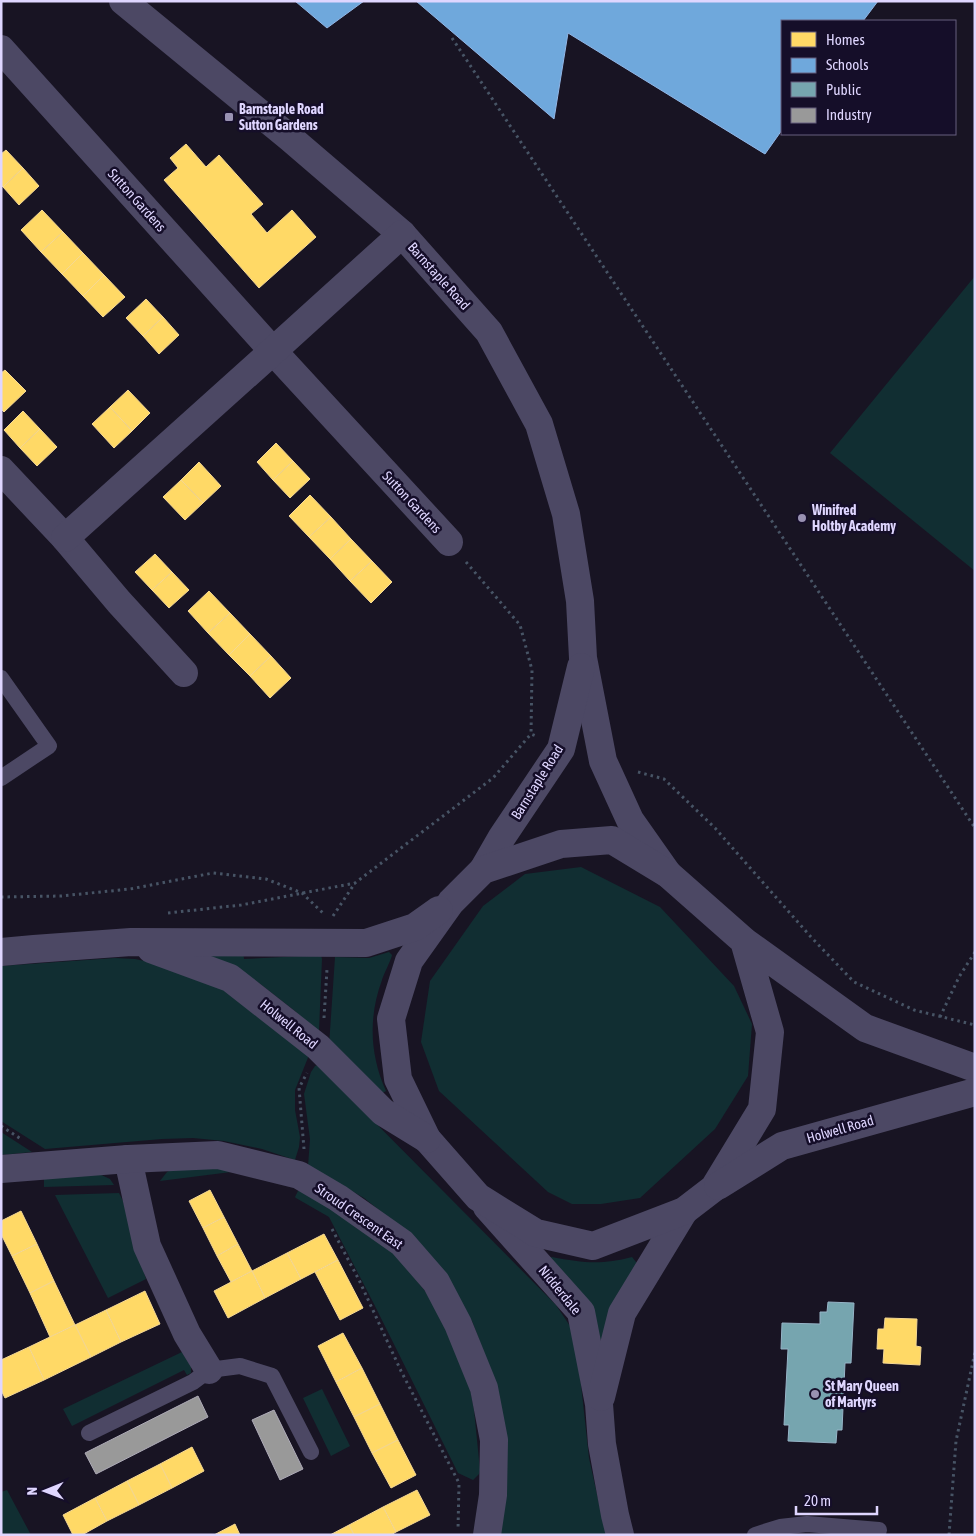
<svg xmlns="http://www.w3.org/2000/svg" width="976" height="1536" viewBox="0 0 976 1536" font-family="'Asap Condensed',sans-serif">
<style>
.green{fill:#112e32}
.homes{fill:#ffd966;stroke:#f5d894}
.schools{fill:#6fa8dc;stroke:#91b6e6}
.public{fill:#76a5af;stroke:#96b4c7}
.industry{fill:#999;stroke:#aeabb8}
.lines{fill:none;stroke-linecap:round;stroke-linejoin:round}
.path{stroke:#475465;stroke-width:3;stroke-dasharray:2.5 4;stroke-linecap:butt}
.service{stroke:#4c4864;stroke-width:16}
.minor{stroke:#4c4864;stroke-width:28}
.tertiary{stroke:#4c4864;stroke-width:28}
.poi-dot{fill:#9992b2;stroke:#150e29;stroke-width:2}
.labels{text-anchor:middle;stroke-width:5;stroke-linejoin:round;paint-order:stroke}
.poi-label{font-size:14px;font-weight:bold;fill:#dfd6ff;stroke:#150e29;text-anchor:start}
.street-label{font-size:14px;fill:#dfd6ff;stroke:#150e29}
</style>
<rect width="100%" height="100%" fill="#181423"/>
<g class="green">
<polygon points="975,276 975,571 830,453"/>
<polygon points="581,867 660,907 734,986 752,1024 748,1076 715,1129 640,1198 601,1204 572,1204 548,1192 439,1091 421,1042 430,981 483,906 525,874"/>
<polygon points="243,950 244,959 321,955 322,959 319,1031 316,1033 295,1011 259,983 205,957"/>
<path d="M389,952C390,953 391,954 392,955C392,958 383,976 382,980C368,1018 370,1055 386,1091L379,1095L329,1046L335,957L369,958Z"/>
<polygon points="115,958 135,959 154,963 226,987 309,1055 295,1090 295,1110 300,1137 299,1147 295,1160 262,1149 224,1141 193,1138 162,1139 45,1149 1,1121 1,966"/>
<polygon points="318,1065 556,1305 572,1329 578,1357 589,1458 606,1535 497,1535 486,1358 472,1321 403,1229 364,1198 308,1166 310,1139 304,1094 311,1072 315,1066"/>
<polygon points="1,1132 32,1152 1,1155"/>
<polygon points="181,1165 239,1171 160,1181 167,1172"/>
<polygon points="97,1173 110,1179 114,1185 44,1187 44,1176"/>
<polygon points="298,1191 301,1191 325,1201 397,1256 425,1291 439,1312 470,1388 474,1410 480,1470 479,1474 473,1480 458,1473 374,1304 329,1217 296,1198 295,1197"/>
<polygon points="119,1193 123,1201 146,1279 108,1298 55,1195"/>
<path d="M552,1257C583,1263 602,1265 632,1257L640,1267L602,1340H598L549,1258Z"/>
<polygon points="182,1352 191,1366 191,1373 187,1375 184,1370 72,1426 63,1409"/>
<polygon points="322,1389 350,1446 331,1456 303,1398"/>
<polygon points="7,1490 31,1535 1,1535 1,1492"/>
</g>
<g class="homes">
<polygon points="186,144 206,167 219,155 263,204 251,214 267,233 292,210 316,237 259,288 164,180 178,168 170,158"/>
<polygon points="6,150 23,168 3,187 1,185 1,154"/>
<polygon points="23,168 39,186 19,205 3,187"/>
<polygon points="42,210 63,232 41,252 21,230"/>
<polygon points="63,232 83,253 62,274 41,252"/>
<polygon points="83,253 104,275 83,296 62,274"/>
<polygon points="104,275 125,297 103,317 83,296"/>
<polygon points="146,299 163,317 143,336 126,318"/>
<polygon points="163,317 179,335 159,354 143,336"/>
<polygon points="5,370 26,391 4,412 1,409 1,373"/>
<polygon points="128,390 150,413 132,431 110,407"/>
<polygon points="110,407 132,431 114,448 92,424"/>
<polygon points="23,411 40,429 20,448 4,430"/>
<polygon points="40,429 57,447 37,466 20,448"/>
<polygon points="276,443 293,461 273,480 257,462"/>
<polygon points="293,461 310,479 290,498 273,480"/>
<polygon points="199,462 221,486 203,503 181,480"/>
<polygon points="181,480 203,503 185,520 163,497"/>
<polygon points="310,495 331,517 309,537 289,516"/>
<polygon points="331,517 351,539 330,559 309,537"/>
<polygon points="351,539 372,561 350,581 330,559"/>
<polygon points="155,554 172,572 152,590 135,572"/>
<polygon points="372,561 392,582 371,603 350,581"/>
<polygon points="172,572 189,590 169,608 152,590"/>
<polygon points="209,591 230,613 208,633 188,611"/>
<polygon points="230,613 250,634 229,655 208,633"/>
<polygon points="250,634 271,656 250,676 229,655"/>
<polygon points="271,656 291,678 270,698 250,676"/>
<polygon points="210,1190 224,1217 203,1228 189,1201"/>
<polygon points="21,1211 37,1244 12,1256 1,1234 1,1221"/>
<polygon points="224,1217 238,1244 217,1256 203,1228"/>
<polygon points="324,1234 338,1260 301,1279 287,1253"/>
<polygon points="37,1244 54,1281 30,1293 12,1256"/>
<polygon points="238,1244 252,1271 231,1282 217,1256"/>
<polygon points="287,1253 301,1279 265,1298 252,1271"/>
<polygon points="338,1260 363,1308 340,1320 315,1272"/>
<polygon points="252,1271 265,1298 228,1318 214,1291"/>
<polygon points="54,1281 75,1325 50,1337 30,1293"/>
<polygon points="145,1291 160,1324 121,1342 106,1310"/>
<polygon points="106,1310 121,1342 91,1357 75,1325"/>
<polygon points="885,1318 917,1319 916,1346 921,1347 920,1365 883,1363 884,1349 877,1349 878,1329 884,1329"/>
<polygon points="75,1325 91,1357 44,1380 29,1347"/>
<polygon points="343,1333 362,1368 336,1382 318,1346"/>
<polygon points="29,1347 44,1380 5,1398 1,1390 1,1360"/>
<polygon points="362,1368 380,1404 354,1417 336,1382"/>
<polygon points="380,1404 398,1440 372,1453 354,1417"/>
<polygon points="398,1440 416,1475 391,1488 372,1453"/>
<polygon points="192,1447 204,1471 172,1488 160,1464"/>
<polygon points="160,1464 172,1488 139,1505 127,1481"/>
<polygon points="127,1481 139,1505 107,1521 95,1498"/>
<polygon points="417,1490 430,1515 396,1532 383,1507"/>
<polygon points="95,1498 107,1521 82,1535 73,1535 63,1515"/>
<polygon points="383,1507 396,1532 391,1535 354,1535 349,1525"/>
<polygon points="235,1524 240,1535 214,1535"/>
<polygon points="349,1525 354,1535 330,1535"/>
</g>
<g class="schools">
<polygon points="295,1 364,1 327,28"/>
<polygon points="416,1 878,1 863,21 782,21 782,130 765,154 568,33 554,119"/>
</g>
<polygon class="public" points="828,1302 854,1303 851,1363 845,1363 842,1430 837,1430 836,1443 788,1441 789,1425 784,1425 788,1349 781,1349 782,1323 820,1324 820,1312 827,1312"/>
<g class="industry">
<polygon points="198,1396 208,1417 96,1474 85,1453"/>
<polygon points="274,1410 303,1469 280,1480 252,1420"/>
</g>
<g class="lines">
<g class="path">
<polyline points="452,38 975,828"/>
<polyline points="466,562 520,625 532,670 531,734"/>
<polyline points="638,772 664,779 715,828 811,937 854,982 914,1010 975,1025"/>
<polyline points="1,897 61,896 130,889 213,873 266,879 302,893 325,915"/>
<polyline points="168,913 241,905 355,883 493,778 531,734 536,736"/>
<polyline points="333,916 355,883"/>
<polyline points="940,1017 959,977 975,952"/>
<polyline points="324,1018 327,969"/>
<polyline points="1,1126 21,1139"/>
<polyline points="304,1149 299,1088 307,1073"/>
<polyline points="332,1229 359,1280 401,1371 459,1483 458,1530"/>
<polyline points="949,1535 956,1441 975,1352"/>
</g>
<g class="service">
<polyline points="1,678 49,746 1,778"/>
<polyline points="89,1433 193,1382 209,1370 240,1366 272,1376 311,1452"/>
<polyline points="755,1535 780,1527 807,1524 879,1530"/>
</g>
<g class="minor">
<polyline points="123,1 290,138 402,234 489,332 539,424 566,514 580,601 583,658 603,761 630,820 668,874"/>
<polyline points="1,49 273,351 449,542"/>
<polyline points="1,470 65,538 119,602 184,673"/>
<polyline points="65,538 273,351 402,234"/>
<polyline points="483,870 502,837 561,749 581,667"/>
<polyline points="128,1159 147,1246 187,1334 209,1370"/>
<polyline points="1,1169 128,1159 218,1155 299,1175 338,1198 402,1243 436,1282 458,1324 484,1388 494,1440 493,1495 487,1535"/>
<polyline points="487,1207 581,1312 599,1404 602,1444 615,1515 620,1535"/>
<polyline points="601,1397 622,1313 684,1211"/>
</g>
<g class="tertiary">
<polyline points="744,941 770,1032 762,1109 714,1188 684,1211 593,1246 536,1233 478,1197 427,1139 398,1079 391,1019 409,961 451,902 483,870 561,844 612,840 668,874 744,941 865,1028 975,1068"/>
<polyline points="151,949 230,978 318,1047 383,1112 427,1139"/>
<polyline points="1,952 34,949 131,942 366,943 415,927 439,910"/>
<polyline points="718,1186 782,1146 975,1092"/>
</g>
</g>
<g class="poi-dot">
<rect x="224" y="112" width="10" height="10" rx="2.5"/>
<circle cx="802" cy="518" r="5"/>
<circle cx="815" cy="1394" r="5"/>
</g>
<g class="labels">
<g class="poi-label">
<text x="239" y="114">Barnstaple Road<tspan x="239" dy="16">Sutton Gardens</tspan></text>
<text x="812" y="515">Winifred<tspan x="812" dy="16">Holtby Academy</tspan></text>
<text x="825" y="1391">St Mary Queen<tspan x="825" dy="16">of Martyrs</tspan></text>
</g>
<g class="street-label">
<text transform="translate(137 200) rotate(48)" y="5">Sutton Gardens</text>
<text transform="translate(439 276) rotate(48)" y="5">Barnstaple Road</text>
<text transform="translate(412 502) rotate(47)" y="5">Sutton Gardens</text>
<text transform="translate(537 782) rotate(-58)" y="5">Barnstaple Road</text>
<text transform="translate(289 1024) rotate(39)" y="5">Holwell Road</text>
<text transform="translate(840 1129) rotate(-16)" y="5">Holwell Road</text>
<text transform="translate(359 1216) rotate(35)" y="5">Stroud Crescent East</text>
<text transform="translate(560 1290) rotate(51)" y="5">Nidderdale</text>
</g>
</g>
<rect width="976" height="1536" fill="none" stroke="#dfd6ff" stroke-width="5"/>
<rect x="781" y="20" width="175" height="115" fill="#150e29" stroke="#665e7f"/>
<rect x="791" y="32" width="25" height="15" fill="#ffd966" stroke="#665e7f"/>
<text x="826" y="45" font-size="15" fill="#dfd6ff">Homes</text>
<rect x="791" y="58" width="25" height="15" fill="#6fa8dc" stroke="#665e7f"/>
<text x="826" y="70" font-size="15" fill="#dfd6ff">Schools</text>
<rect x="791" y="82" width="25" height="15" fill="#76a5af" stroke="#665e7f"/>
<text x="826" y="95" font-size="15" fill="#dfd6ff">Public</text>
<rect x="791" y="108" width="25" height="15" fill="#999999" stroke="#665e7f"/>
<text x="826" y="120" font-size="15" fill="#dfd6ff">Industry</text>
<g transform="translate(45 1491) rotate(269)" stroke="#150e29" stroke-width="4" paint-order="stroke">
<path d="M0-4L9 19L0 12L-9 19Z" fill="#dfd6ff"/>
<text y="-8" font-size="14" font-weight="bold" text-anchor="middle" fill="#dfd6ff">N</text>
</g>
<path d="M796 1506v8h81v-8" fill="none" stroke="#dfd6ff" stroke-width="2.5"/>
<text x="804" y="1506" font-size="15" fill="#dfd6ff" stroke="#150e29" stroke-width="4" paint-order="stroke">20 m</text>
</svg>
